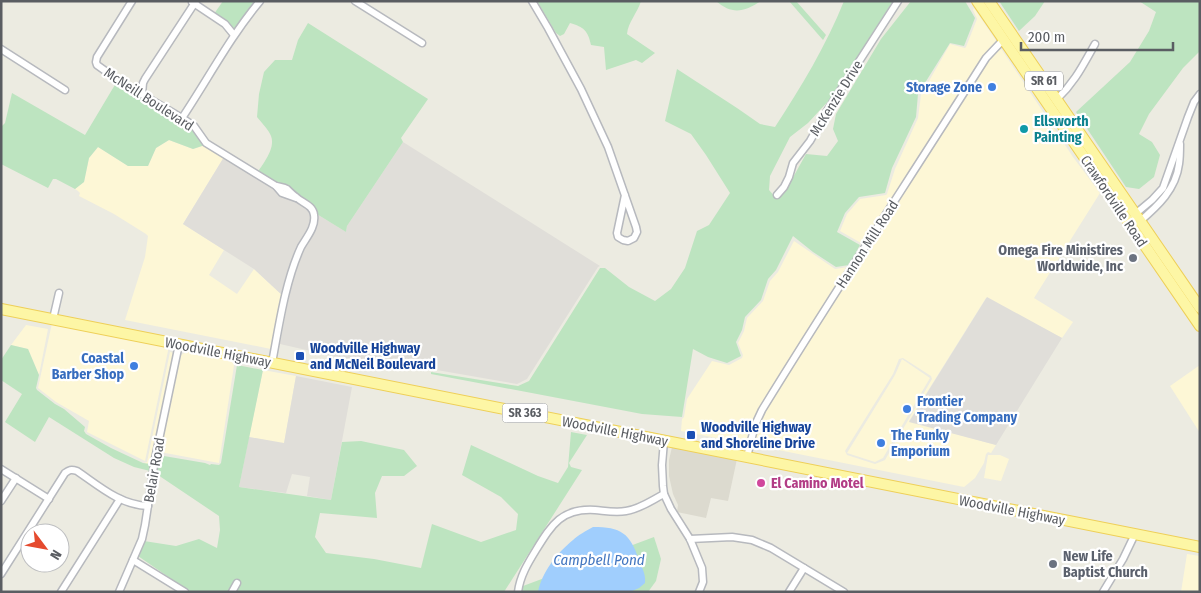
<svg xmlns="http://www.w3.org/2000/svg" width="1201" height="593" viewBox="0 0 1201 593" font-family="'Fira Sans Condensed',sans-serif">
<style>
.commercial{fill:#fdf7d6;fill-rule:evenodd}
.industrial{fill:#e0ded9}
.education{fill:#dcdacf}
.green{fill:#bde4c0}
.water{fill:#a0cefd}
.lines{fill:none;stroke-linecap:round;stroke-linejoin:round}
.street-casing{stroke:#b7b9be;stroke-width:9}
.primary-casing{stroke:#eecf58;stroke-width:12}
.street{stroke:#fff;stroke-width:6}
.primary{stroke:#fdf6a5;stroke-width:10}
.shop-dot{fill:#3f7fe0;stroke:#fff;stroke-width:2}
.culture-dot{fill:#0f9aa8;stroke:#fff;stroke-width:2}
.worship-dot{fill:#6b7280;stroke:#fff;stroke-width:2}
.transit-dot{fill:#1a4fb4;stroke:#fff;stroke-width:2}
.hotel-dot{fill:#d1479c;stroke:#fff;stroke-width:2}
.labels{text-anchor:middle;stroke-width:4.5;stroke-linejoin:round;paint-order:stroke}
.shield{fill:#fff;stroke:#8c8e91;stroke-width:1}
.shield-label{font-size:12px;font-weight:bold;fill:#5a5d62}
.shop-label{font-size:14px;font-weight:bold;fill:#366cbe;stroke:#fff;text-anchor:end}
.street-label{font-size:14px;fill:#5a5d62;stroke:#fff}
.culture-label{font-size:14px;font-weight:bold;fill:#0d838f;stroke:#fff;text-anchor:start}
.worship-label{font-size:14px;font-weight:bold;fill:#5b616d;stroke:#fff;text-anchor:end}
.transit-label{font-size:14px;font-weight:bold;fill:#164399;stroke:#fff;text-anchor:start}
.hotel-label{font-size:14px;font-weight:bold;fill:#b23c85;stroke:#fff;text-anchor:start}
.water-label{font-size:15px;font-style:italic;fill:#4477c0;stroke:#fff}
</style>
<rect width="100%" height="100%" fill="#ecebe1"/>
<g class="commercial">
<polygon points="974,8 997,42 984,56 862,246 861,243 840,231 847,214 860,199 886,195 887,194 895,169 918,118 921,95 950,44 965,48 966,47 977,19 973,10"/>
<path d="M1000,47L1073,157L1100,193L1034,298L1073,322L1062,338L986,298L909,421L996,445L991,453L988,452L986,454L984,463L975,478L964,487L753,445L758,426L772,400L883,223L907,187L989,59ZM903,358L931,376L932,379L885,460L875,464L847,455L845,451L893,374L899,359Z"/>
<polygon points="169,140 193,149 205,145 224,157 183,224 224,250 209,275 237,294 254,269 283,296 271,349 125,320 145,257 148,236 146,234 114,214 79,196 80,193 78,191 75,189 84,182 89,158 98,147 128,166 148,166 156,148"/>
<polygon points="794,241 835,269 848,267 760,408 747,444 681,431 682,419 684,417 687,399 712,361 729,365 742,358 743,355 738,343 744,331 747,318 763,301 770,281 778,272"/>
<polygon points="52,323 169,346 145,461 87,432 89,421 56,402 38,388"/>
<polygon points="26,325 48,329 39,375 28,349 11,345"/>
<polygon points="187,351 235,359 219,463 160,452 180,356"/>
<polygon points="170,352 174,353 151,464 146,464 144,463 147,462"/>
<polygon points="902,359 930,378 883,458 875,462 847,453 895,375"/>
<polygon points="1200,365 1200,433 1170,386"/>
<polygon points="263,370 296,376 284,444 249,437"/>
<polygon points="988,455 1000,455 1009,459 1001,481 984,478"/>
<polygon points="1187,554 1200,556 1200,592 1181,592"/>
</g>
<g class="industrial">
<polygon points="403,142 600,266 598,267 527,379 517,384 431,369 337,357 280,344 290,291 295,270 309,238 304,235 296,252 283,296 254,269 183,224 224,157 346,232 347,226"/>
<polygon points="987,297 1062,338 996,445 909,422"/>
<polygon points="296,376 352,387 331,500 307,496 310,477 292,474 286,493 239,487 249,437 284,443"/>
</g>
<polygon class="education" points="672,447 737,459 728,501 711,498 706,518 677,512 678,505 673,494 669,476 669,460"/>
<g class="green">
<polygon points="223,1 256,1 238,31 214,14"/>
<path d="M537,1H641C638,12 628,22 627,34L655,53L642,63L636,60L606,70L604,47L591,45C588,31 584,27 570,23L564,34L560,36L556,33Z"/>
<path d="M716,1H761C744,12 732,15 716,1Z"/>
<polygon points="789,1 796,1 826,35 823,40"/>
<path d="M844,1H893L832,97L808,123L790,137L770,176L769,190L776,198L791,181L806,154L827,156L838,141L833,129L836,114L881,39L911,1H965L975,18L964,46L950,43L918,94L916,117L892,168L885,193L859,197L845,213L837,232L860,245L849,265L836,267L813,252L793,236L776,270L768,279L761,300L745,317L742,330L736,342L741,356L727,363L708,357L693,349L682,417L642,414L431,374V372L518,386L529,381L600,268H605L629,287L655,301L671,289L685,268L697,231L709,225L730,193L706,155L691,134L665,121L677,69L737,108L760,124L775,127C801,87 826,46 844,1Z"/>
<polygon points="999,1 1045,1 1035,16 1019,31"/>
<polygon points="1139,1 1200,1 1200,51 1183,68 1149,114 1139,134 1152,142 1160,155 1154,177 1139,189 1126,187 1076,112 1130,62 1149,31 1156,12"/>
<path d="M308,23L428,99L401,138L403,142L347,226L346,232L255,176C262,165 276,149 271,136C269,130 261,122 257,117L259,94L264,72L275,60H292L298,40Z"/>
<polygon points="119,78 138,92 199,133 205,145 193,149 169,140 156,148 148,166 128,166 98,147 89,158 84,182 75,189 56,179 53,179 48,188 1,164 1,127 5,123 12,93 85,135"/>
<polygon points="11,345 28,349 39,375 36,388 37,390 55,404 64,409 85,427 84,431 86,434 111,448 143,463 151,464 150,471 134,467 114,458 49,417 35,442 5,422 22,394 1,380 1,360"/>
<polygon points="237,365 263,370 239,487 331,500 342,442 361,441 404,450 417,466 404,476 382,476 375,493 377,518 320,513 315,537 326,553 374,559 421,568 432,524 481,542 516,530 518,514 501,497 462,475 471,445 538,476 558,483 568,467 571,432 587,435 569,463 571,467 582,470 504,592 190,592 138,556 144,541 176,546 199,539 217,548 220,530 219,516 155,473 158,455 205,463 210,465 211,464 219,465 221,463"/>
<polygon points="654,537 661,559 656,581 648,592 522,592 523,586"/>
</g>
<path class="water" d="M593,527C621,527 630,533 639,560C642,568 646,574 645,583L639,588L630,592H538C542,572 557,553 573,540C578,535 586,531 593,527Z"/>
<g class="lines">
<defs>
<g id="street">
<polyline points="132,1 97,57 96,62 97,65 118,80 182,118 194,126 206,143 276,186 282,193 296,198"/>
<polyline points="355,1 422,43"/>
<polyline points="532,1 548,28 581,89 608,147 636,227 637,232 634,238 628,241 623,240 618,237 617,233 625,195"/>
<polyline points="192,2 225,24 234,35"/>
<polyline points="1,49 65,90"/>
<polyline points="142,94 143,83 145,79 196,1"/>
<path d="M1057,99C1075,82 1083,65 1095,44"/>
<path d="M182,118C208,79 230,37 260,1"/>
<polyline points="777,195 784,187 789,177 793,163 810,141 827,111 898,1"/>
<polyline points="1134,215 1152,200 1163,188 1188,117 1194,102 1200,94"/>
<path d="M1139,222C1158,206 1176,189 1179,164C1180,157 1180,151 1180,144"/>
<polyline points="53,319 59,293"/>
<path d="M272,363C279,326 285,282 301,247C306,238 316,227 314,215C313,205 302,203 296,197C293,195 290,192 287,189C284,187 280,187 276,186"/>
<polyline points="664,441 662,465 663,486 664,494 671,509 690,539 702,568 703,582 699,592"/>
<path d="M747,457L755,425L762,410C835,291 912,175 986,58L1003,40"/>
<polyline points="1,469 49,499"/>
<polyline points="1,501 16,478"/>
<polyline points="690,539 732,537 752,540 771,548 844,592"/>
<polyline points="133,560 185,592"/>
<path d="M1,574L65,473C69,470 71,469 77,471C99,486 120,505 148,506"/>
<polyline points="61,592 120,499"/>
<polyline points="119,592 142,539 145,525 155,459 179,344"/>
<polyline points="232,592 237,583"/>
<path d="M518,592C520,576 528,563 536,550C552,524 562,508 595,510C606,511 616,513 626,511C640,509 652,500 664,494"/>
<polyline points="789,592 804,568"/>
<polyline points="1103,592 1123,559 1135,534"/>
</g>
<g id="primary">
<polyline points="977,1 1200,326"/>
<polyline points="989,1 1200,308"/>
<polyline points="1,309 1200,547"/>
</g>
</defs>
<use href="#street" class="street-casing"/>
<use href="#primary" class="primary-casing"/>
<use href="#street" class="street"/>
<use href="#primary" class="primary"/>
</g>
<g class="shop-dot">
<circle cx="992" cy="87" r="5"/>
<circle cx="134" cy="366" r="5"/>
<circle cx="907" cy="409" r="5"/>
<circle cx="881" cy="443" r="5"/>
</g>
<circle class="culture-dot" cx="1024" cy="129" r="5"/>
<g class="worship-dot">
<circle cx="1133" cy="258" r="5"/>
<circle cx="1053" cy="564" r="5"/>
</g>
<g class="transit-dot">
<rect x="295" y="351" width="10" height="10" rx="2.5"/>
<rect x="686" y="430" width="10" height="10" rx="2.5"/>
</g>
<circle class="hotel-dot" cx="761" cy="483" r="5"/>
<g class="labels">
<g class="shield">
<rect x="1025" y="71.5" width="38" height="19" rx="4"/>
<rect x="502.5" y="403.5" width="45" height="19" rx="4"/>
</g>
<g class="shield-label">
<text x="1044" y="85">SR 61</text>
<text x="525" y="417">SR 363</text>
</g>
<g class="shop-label">
<text x="982" y="92">Storage Zone</text>
<text x="124" y="363">Coastal<tspan x="124" dy="16">Barber Shop</tspan></text>
<text x="917" y="406" text-anchor="start">Frontier<tspan x="917" dy="16">Trading Company</tspan></text>
<text x="891" y="440" text-anchor="start">The Funky<tspan x="891" dy="16">Emporium</tspan></text>
</g>
<g class="street-label">
<text transform="translate(836 98) rotate(-58)" y="5">McKenzie Drive</text>
<text transform="translate(149 99) rotate(33)" y="5">McNeill Boulevard</text>
<text transform="translate(1114 201) rotate(56)" y="5">Crawfordville Road</text>
<text transform="translate(867 244) rotate(-57)" y="5">Hannon Mill Road</text>
<text transform="translate(218 352) rotate(11)" y="5">Woodville Highway</text>
<text transform="translate(615 431) rotate(11)" y="5">Woodville Highway</text>
<text transform="translate(154 470) rotate(-80)" y="5">Belair Road</text>
<text transform="translate(1012 510) rotate(11)" y="5">Woodville Highway</text>
</g>
<g class="culture-label">
<text x="1034" y="126">Ellsworth<tspan x="1034" dy="16">Painting</tspan></text>
</g>
<g class="worship-label">
<text x="1123" y="255">Omega Fire Ministires<tspan x="1123" dy="16">Worldwide, Inc</tspan></text>
<text x="1063" y="561" text-anchor="start">New Life<tspan x="1063" dy="16">Baptist Church</tspan></text>
</g>
<g class="transit-label">
<text x="310" y="353">Woodville Highway<tspan x="310" dy="16">and McNeil Boulevard</tspan></text>
<text x="701" y="432">Woodville Highway<tspan x="701" dy="16">and Shoreline Drive</tspan></text>
</g>
<g class="hotel-label">
<text x="771" y="488">El Camino Motel</text>
</g>
<g class="water-label">
<text x="599" y="565">Campbell Pond</text>
</g>
</g>
<rect width="1201" height="593" fill="none" stroke="#5a5d62" stroke-width="5"/>
<g transform="translate(45 548) rotate(122)"><circle r="24" fill="#ffffff" stroke="#bdbec0"/>
<path d="M0-4L9 19L0 12L-9 19Z" fill="#e54a2e"/>
<text y="-8" font-size="14" font-weight="bold" text-anchor="middle" fill="#5a5d62">N</text>
</g>
<path d="M1021 42v8h152v-8" fill="none" stroke="#5a5d62" stroke-width="2.5"/>
<text x="1028" y="42" font-size="15" fill="#5a5d62" stroke="#ffffff" stroke-width="4" paint-order="stroke">200 m</text>
</svg>
